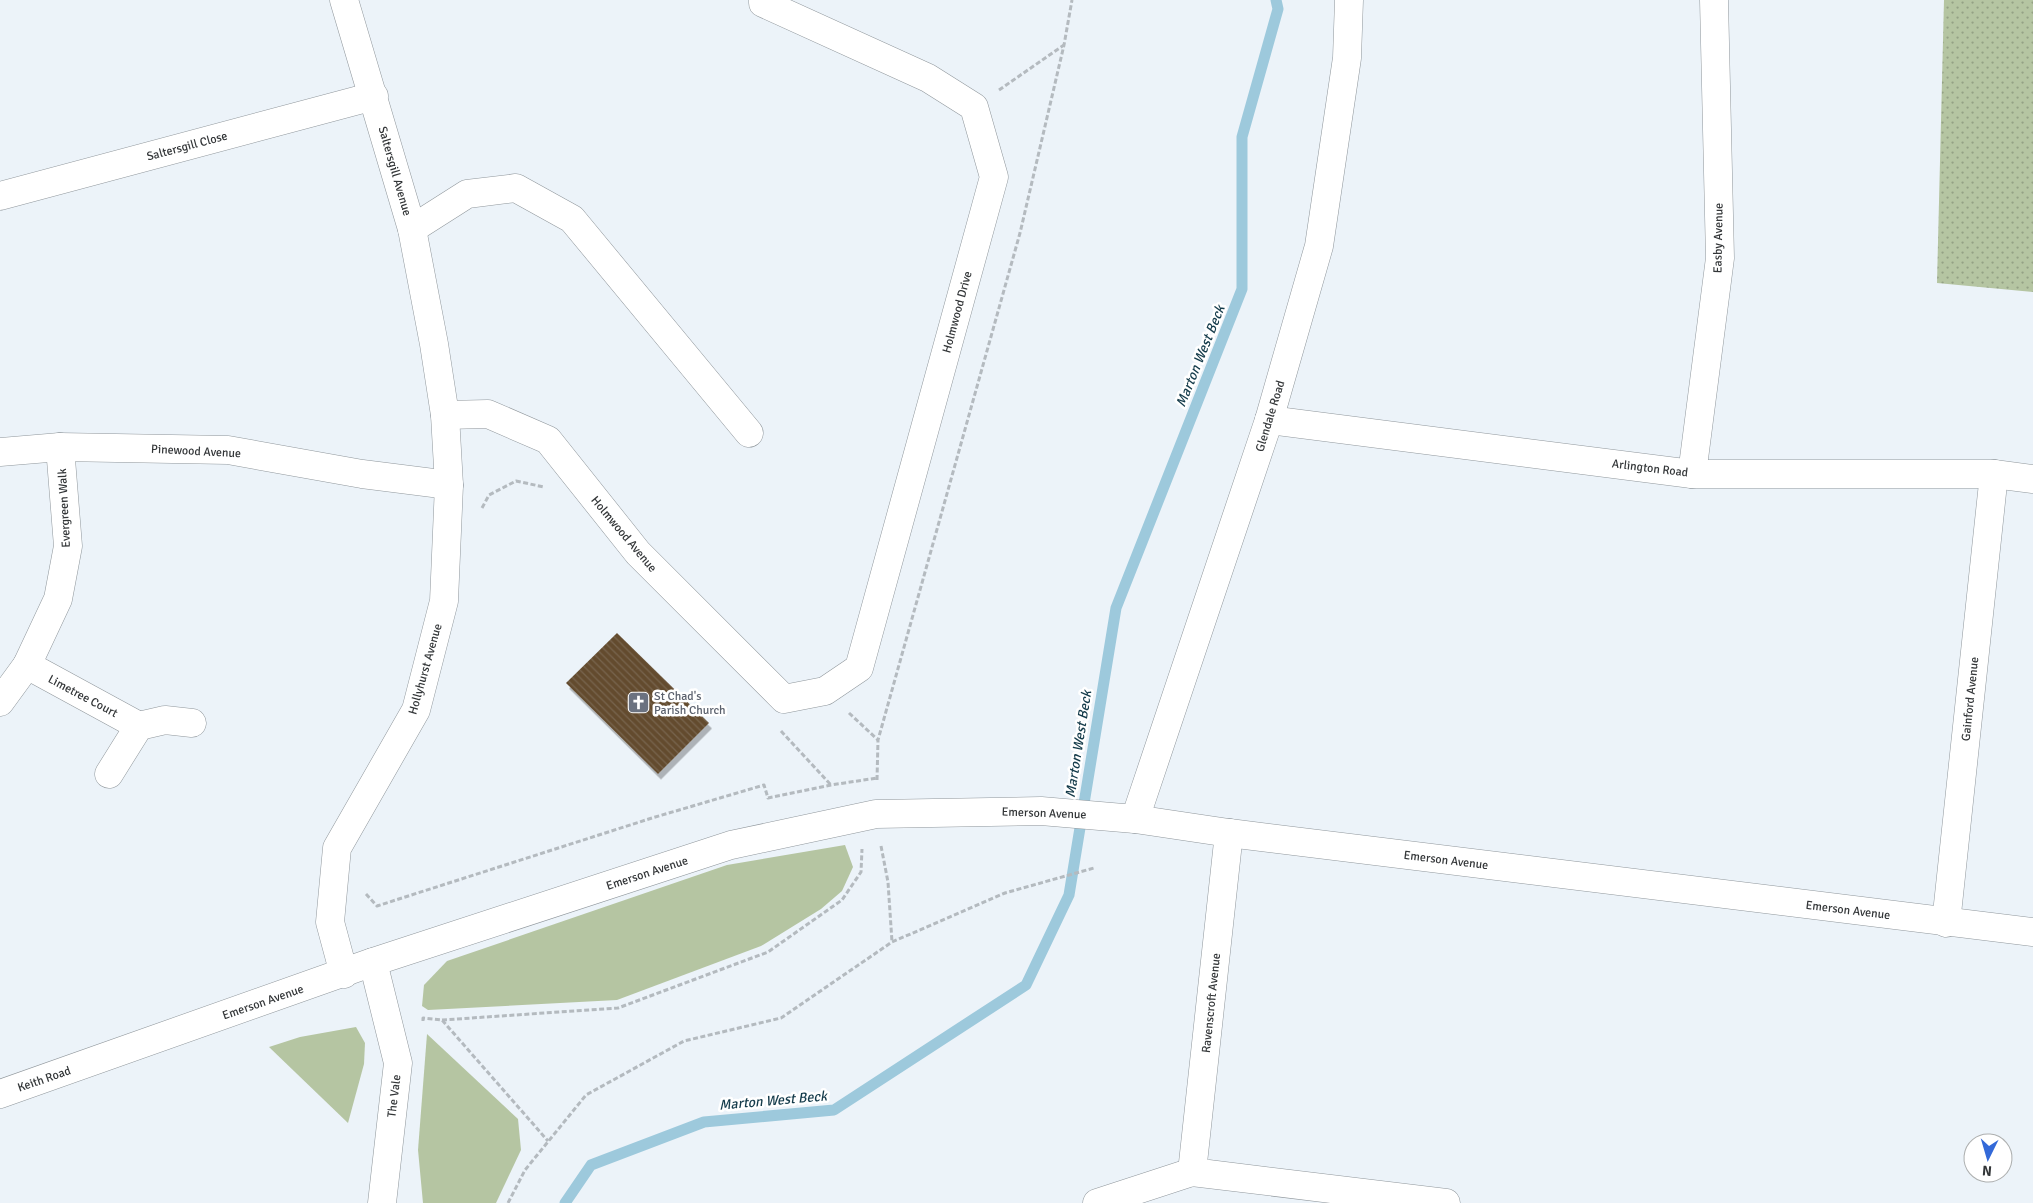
<svg xmlns="http://www.w3.org/2000/svg" width="2033" height="1203" viewBox="0 0 2033 1203" font-family="Signika,sans-serif">
<style>
.grass{fill:#b5c5a2}
.park{fill:url(#park-dots)}
.lines{fill:none;stroke-linecap:round;stroke-linejoin:round}
.stream{stroke:#9dc9dc;stroke-width:11}
.building{fill:url(#building-back-hatch);filter:url(#shadow)}
.minor-casing{stroke:#90979c;stroke-width:29}
.tertiary-casing{stroke:#90979c;stroke-width:29}
.path{stroke:#b4babf;stroke-width:3;stroke-dasharray:5 2.5;stroke-linecap:butt}
.minor{stroke:#fff;stroke-width:28}
.tertiary{stroke:#fff;stroke-width:28}
.labels{text-anchor:middle;stroke-width:5;stroke-linejoin:round;paint-order:stroke}
.street-label{font-size:12px;fill:#333638;stroke:#fff}
.worship-label{font-size:12px;fill:#5b616d;stroke:#fff;text-anchor:start}
.water-label{font-size:14px;font-style:italic;fill:#143b4a;stroke:#fff}
</style>
<defs>
<pattern id="park-dots" width="8" height="8" patternUnits="userSpaceOnUse" patternTransform="scale(1.25)"><rect width="8" height="8" fill="#b5c5a2"/><path d="M2 2h.1M6 6h.1" fill="none" stroke="#94a185" stroke-width="1.8" stroke-linecap="round"/></pattern>
<pattern id="building-back-hatch" width="6" height="6" patternUnits="userSpaceOnUse" patternTransform="scale(1.25)"><rect width="6" height="6" fill="#644c2f"/><path d="M-1 5l2 2M0 0l6 6M5-1l2 2" fill="none" stroke="#77644d"/></pattern>
<filter id="shadow"><feDropShadow dx="3" dy="5.5" stdDeviation="0" flood-color="#0004"/></filter>
</defs>
<rect width="100%" height="100%" fill="#ecf3f9"/>
<g class="grass">
<polygon points="845,845 853,867 842,891 821,909 761,946 617,1000 428,1010 422,1006 424,985 447,961 727,865"/>
<polygon points="356,1027 365,1043 364,1064 348,1123 269,1047 300,1037"/>
<polygon points="427,1034 518,1119 521,1150 496,1203 423,1203 418,1150"/>
</g>
<polygon class="park" points="1944,0 2033,0 2033,292 1937,283"/>
<g class="lines">
<polyline class="stream" points="565,1203 591,1165 704,1122 834,1110 1026,985 1069,895 1116,608 1242,289 1242,137 1278,9 1276,0"/>
</g>
<polygon class="building" points="617,633 709,723 658,774 566,683"/>
<g class="lines">
<defs>
<g id="minor">
<polyline points="0,196 374,96"/>
<polyline points="412,229 467,194 516,188 572,219 749,433"/>
<polyline points="445,415 488,414 548,440 638,553 784,699 825,691 859,668 994,177 974,107 928,78 763,3 763,0"/>
<polyline points="1269,420 1692,474 1994,474 2033,479"/>
<polyline points="0,452 60,447 228,450 362,474 449,485"/>
<polyline points="1692,474 1720,258 1714,0"/>
<polyline points="27,665 139,726"/>
<polyline points="0,702 27,665 58,599 68,546 60,447"/>
<polyline points="109,774 139,726 165,720 192,723"/>
<polyline points="1135,819 1269,420 1319,246 1347,58 1349,0"/>
<polyline points="1229,833 1192,1172 1446,1203"/>
<polyline points="1946,923 1994,474"/>
<polyline points="373,962 398,1063 382,1203"/>
<polyline points="344,974 330,922 337,848 416,710 444,601 449,485 445,415 434,344 412,229 344,0"/>
<polyline points="1097,1203 1192,1172"/>
</g>
<polyline id="tertiary" points="0,1094 373,962 731,845 876,814 1041,811 1135,819 1229,833 2033,932"/>
</defs>
<use href="#minor" class="minor-casing"/>
<use href="#tertiary" class="tertiary-casing"/>
<g class="path">
<polyline points="999,90 1064,45"/>
<polyline points="482,508 489,495 516,481 544,487"/>
<polyline points="849,713 878,740"/>
<polyline points="781,731 831,785"/>
<polyline points="877,780 878,740 1020,233 1064,45 1072,0"/>
<polyline points="881,846 888,882 892,942"/>
<polyline points="366,894 377,906 652,818 764,785 768,798 831,785 877,778"/>
<polyline points="442,1020 618,1008 768,952 842,900 861,872 862,849"/>
<polyline points="423,1021 423,1018 442,1020 548,1141"/>
<polyline points="508,1203 525,1170 586,1095 684,1041 781,1018 892,942 1005,893 1094,868"/>
</g>
<use href="#minor" class="minor"/>
<use href="#tertiary" class="tertiary"/>
</g>
<defs>
<symbol id="church-square" viewBox="-11 -11 22 22"><rect x="-9" y="-9" width="18" height="18" rx="4" fill="#6b7280" stroke="#fff"/><path d="M-1.2-6h2.4v3.5h3.3v2.4h-3.3V6h-2.4V-.1h-3.3v-2.4h3.3Z" fill="#fff"/></symbol>
</defs>
<g fill-rule="evenodd">
<use href="#church-square" x="626" y="690" width="25" height="25"/>
</g>
<g class="labels">
<g class="street-label">
<text transform="translate(187 146) rotate(-15)" y="4">Saltersgill Close</text>
<text transform="translate(395 171) rotate(74)" y="4">Saltersgill Avenue</text>
<text transform="translate(1718 238) rotate(-89)" y="4">Easby Avenue</text>
<text transform="translate(957 312) rotate(-75)" y="4">Holmwood Drive</text>
<text transform="translate(1270 416) rotate(-73)" y="4">Glendale Road</text>
<text transform="translate(196 451) rotate(3)" y="4">Pinewood Avenue</text>
<text transform="translate(1650 468) rotate(7)" y="4">Arlington Road</text>
<text transform="translate(64 508) rotate(-93)" y="4">Evergreen Walk</text>
<text transform="translate(624 534) rotate(50)" y="4">Holmwood Avenue</text>
<text transform="translate(425 669) rotate(-74)" y="4">Hollyhurst Avenue</text>
<text transform="translate(83 696) rotate(28)" y="4">Limetree Court</text>
<text transform="translate(1970 699) rotate(-84)" y="4">Gainford Avenue</text>
<text transform="translate(1044 813) rotate(2)" y="4">Emerson Avenue</text>
<text transform="translate(1446 860) rotate(7)" y="4">Emerson Avenue</text>
<text transform="translate(647 873) rotate(-18)" y="4">Emerson Avenue</text>
<text transform="translate(1848 910) rotate(7)" y="4">Emerson Avenue</text>
<text transform="translate(263 1002) rotate(-19)" y="4">Emerson Avenue</text>
<text transform="translate(1211 1003) rotate(-84)" y="4">Ravenscroft Avenue</text>
<text transform="translate(44 1079) rotate(-19)" y="4">Keith Road</text>
<text transform="translate(394 1096) rotate(-83)" y="4">The Vale</text>
</g>
<g class="worship-label">
<text x="654" y="700">St Chad's<tspan x="654" dy="14">Parish Church</tspan></text>
</g>
<g class="water-label">
<text transform="translate(1200 356) rotate(-68)" y="5">Marton West Beck</text>
<text transform="translate(1078 744) rotate(-81)" y="5">Marton West Beck</text>
<text transform="translate(773 1100) rotate(-5)" y="5">Marton West Beck</text>
</g>
</g>
<g transform="translate(1988 1158) rotate(185)"><circle r="24" fill="#ffffff" stroke="#adafaf"/>
<path d="M0-4L9 19L0 12L-9 19Z" fill="#3369d8"/>
<text y="-8" font-size="14" font-weight="bold" text-anchor="middle" fill="#333638">N</text>
</g>
</svg>
